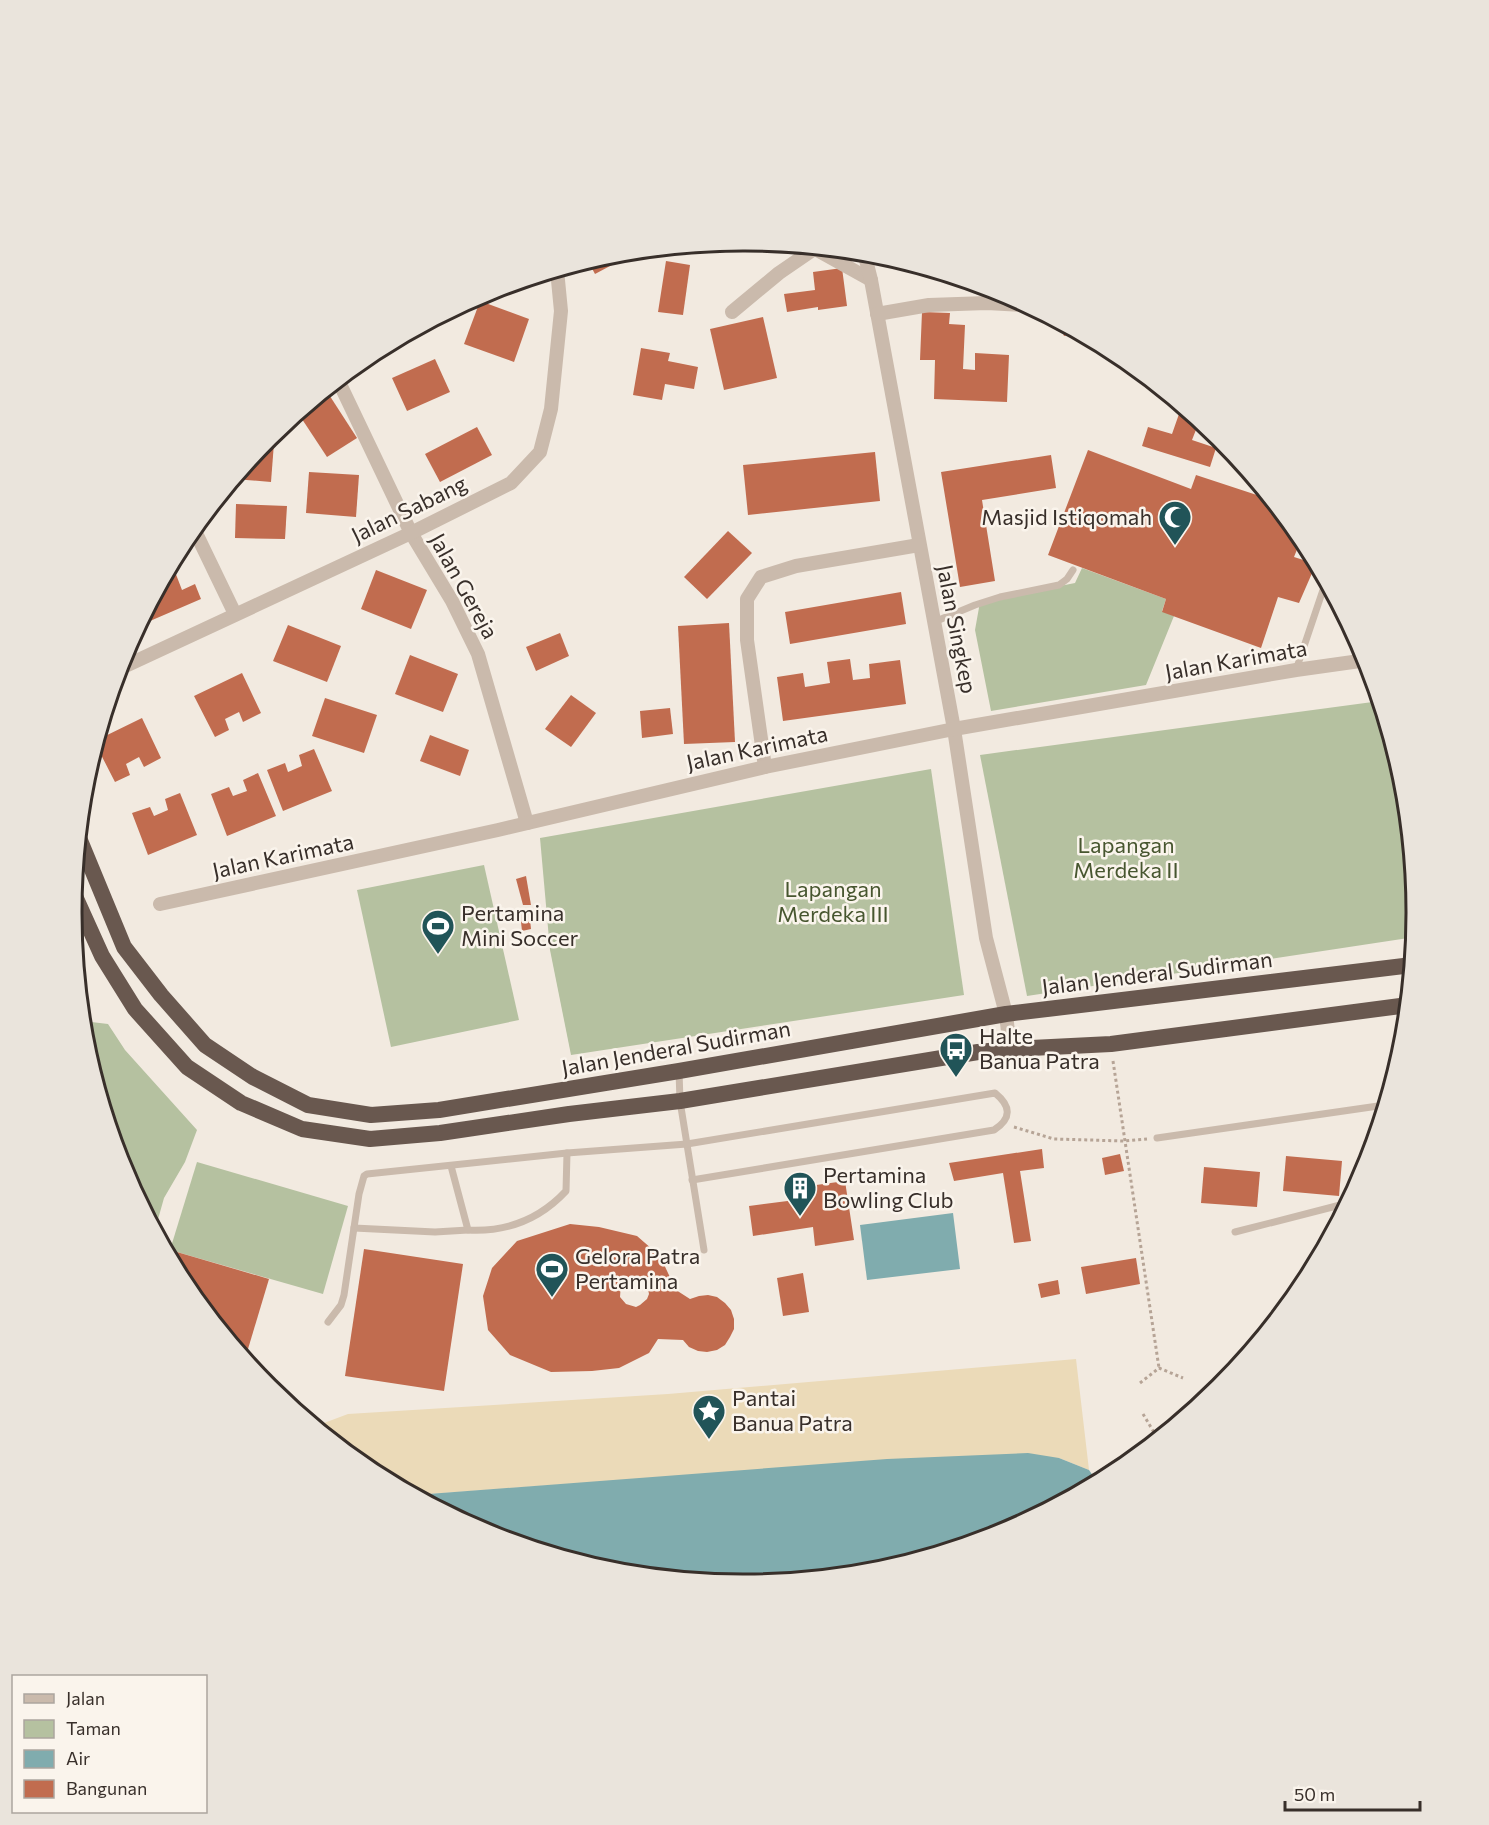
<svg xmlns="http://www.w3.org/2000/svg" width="1489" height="1825" viewBox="0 0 1489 1825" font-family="Commissioner,sans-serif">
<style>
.green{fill:#b5c1a0}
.sand{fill:#ebdab8}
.water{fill:#80acae}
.building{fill:#c16c4f;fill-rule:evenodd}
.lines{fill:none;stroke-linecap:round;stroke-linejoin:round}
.path{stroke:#b6a496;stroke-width:3;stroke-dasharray:3 3;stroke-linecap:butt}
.service{stroke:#cabaac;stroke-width:7}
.minor{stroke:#cabaac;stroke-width:14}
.trunk{stroke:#69584f;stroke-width:16}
.labels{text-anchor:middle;stroke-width:5;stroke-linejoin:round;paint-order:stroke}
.street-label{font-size:22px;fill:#382f2a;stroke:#faf4ec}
.poi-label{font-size:22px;fill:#382f2a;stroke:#faf4ec;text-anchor:start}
.park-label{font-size:22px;fill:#47562f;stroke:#faf4ec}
.rim{fill:none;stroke:#382f2a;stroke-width:3}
</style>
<rect width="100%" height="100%" fill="#f2eae0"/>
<g class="green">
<polygon points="1082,568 1166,599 1162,611 1174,616 1146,685 991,711 975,630 980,602 1075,583"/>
<polygon points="1380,701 1404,782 1417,913 1415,937 1027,996 980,755"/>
<polygon points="931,769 964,995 571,1055 550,950 540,838"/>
<polygon points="484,865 519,1020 391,1047 357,890"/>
<polygon points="83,1021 108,1024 125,1050 197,1130 185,1162 164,1198 155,1230 123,1170 85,1043"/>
<polygon points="197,1162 348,1206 323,1294 170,1250"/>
</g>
<polygon class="sand" points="1076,1359 1089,1470 1059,1458 639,1479 415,1495 371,1471 316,1426 348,1414 668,1394"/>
<g class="water">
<polygon points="953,1213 960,1269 867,1280 860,1225"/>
<polygon points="1028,1453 1059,1458 1089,1470 1098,1483 1002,1534 875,1572 744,1585 613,1572 487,1534 415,1495 887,1459"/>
</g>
<g class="building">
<polygon points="622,252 625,258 595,274 588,261"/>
<polygon points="666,261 690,265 683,315 658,312"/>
<polygon points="842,268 847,306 818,310 818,307 787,312 784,294 815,290 813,272"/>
<polygon points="480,301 529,319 514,362 464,344"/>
<polygon points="922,312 950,313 949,324 965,325 963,369 975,370 975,353 1009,355 1007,402 934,399 935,360 920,360"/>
<polygon points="763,317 777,378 724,390 710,329"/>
<polygon points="1059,322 1078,332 1064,336"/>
<polygon points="641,348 670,353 668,361 698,367 694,389 665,384 662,400 633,395"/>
<polygon points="435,359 450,392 407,411 392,378"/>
<polygon points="326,390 357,438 327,457 298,413"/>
<polygon points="1179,414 1199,422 1192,440 1216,448 1210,467 1142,446 1148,427 1172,434"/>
<polygon points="477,427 492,455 440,482 425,454"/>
<polygon points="264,443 274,443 271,482 234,479"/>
<polygon points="1088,450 1191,489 1196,475 1272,500 1302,537 1294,557 1316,564 1299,603 1278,597 1261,648 1162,612 1166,599 1048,555"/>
<polygon points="875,452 880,501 748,515 743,465"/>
<polygon points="1051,455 1056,488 982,500 995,581 960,587 941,472"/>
<polygon points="309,472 359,475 356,517 306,513"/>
<polygon points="236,504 287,506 285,539 235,538"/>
<polygon points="728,531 752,553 707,599 684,577"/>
<polygon points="172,564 182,590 195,584 201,599 150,621 146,612 150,604 154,603 153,600"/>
<polygon points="376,570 427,590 411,629 361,609"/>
<polygon points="901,592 906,624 790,644 785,612"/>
<polygon points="729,623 735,742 684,744 678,626"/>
<polygon points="288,625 341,646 327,682 273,661"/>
<polygon points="560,633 569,656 536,671 526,647"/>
<polygon points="410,655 458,674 443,712 395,694"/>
<polygon points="850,659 853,680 870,678 869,664 900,660 906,704 783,721 777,677 803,673 805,687 830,683 827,662"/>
<polygon points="242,673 261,713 243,722 239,712 225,719 229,730 215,737 194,696"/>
<polygon points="571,695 596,713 571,747 545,729"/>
<polygon points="325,698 377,715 364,753 312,736"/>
<polygon points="670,708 673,734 642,738 640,711"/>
<polygon points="142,718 161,758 144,767 139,757 126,764 130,775 115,782 96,745 97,740"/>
<polygon points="430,735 469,750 460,776 420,761"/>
<polygon points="314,749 332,791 283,811 267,770 285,763 288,772 302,766 299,755"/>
<polygon points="258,773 276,816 227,836 211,794 229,787 233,796 247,791 243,780"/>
<polygon points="180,793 197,835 148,855 132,813 150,807 154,816 168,810 165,799"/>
<polygon points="526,876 531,905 523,905 516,879"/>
<polygon points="529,910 531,929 522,931 520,913"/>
<polygon points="1364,1140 1375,1140 1363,1175 1361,1175"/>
<polygon points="1042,1149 1044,1168 1020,1171 1031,1241 1014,1243 1003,1173 954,1181 949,1163"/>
<polygon points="1120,1154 1124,1171 1105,1175 1102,1158"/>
<polygon points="1286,1156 1342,1161 1339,1196 1283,1191"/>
<polygon points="1204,1167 1260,1172 1257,1207 1201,1203"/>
<polygon points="845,1181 854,1240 815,1246 813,1227 753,1236 749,1206 811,1198 809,1186"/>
<path d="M570,1224L599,1227L637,1236L660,1256L676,1290L690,1299L699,1296L708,1295L717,1297L725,1303L731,1310L734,1319V1329L730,1337L725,1345L717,1350L707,1352L698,1351L689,1347L683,1340L658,1339L649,1353L619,1368L592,1371L551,1372L510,1355L488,1330L483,1296L492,1268L517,1241ZM629,1277L639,1278L647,1284L649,1294L647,1299L640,1305L636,1307L626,1304L620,1297L621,1283Z"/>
<polygon points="364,1249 463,1264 444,1391 345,1376"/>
<polygon points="170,1250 269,1279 245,1359 185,1286 168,1255"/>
<polygon points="1136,1258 1140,1284 1086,1294 1081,1267"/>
<polygon points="803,1273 809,1312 783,1316 777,1278"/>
<polygon points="1058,1280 1060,1294 1041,1298 1038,1284"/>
</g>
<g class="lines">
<g class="path">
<polyline points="1113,1061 1159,1368"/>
<polyline points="1014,1127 1054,1139 1124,1141 1147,1139"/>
<polyline points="1140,1383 1159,1368 1183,1378"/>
<polyline points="1193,1410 1194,1405"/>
<polyline points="1143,1414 1158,1439"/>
</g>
<g class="service">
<polyline points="934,622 975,605 1000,597 1059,585 1067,579 1073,570"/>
<polyline points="1296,670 1326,581"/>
<polyline points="679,1071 680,1101 704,1250"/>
<polyline points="1157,1138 1385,1105"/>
<path d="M451,1166L468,1230C506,1232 540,1219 566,1191L567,1153"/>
<polyline points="354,1228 435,1232 468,1230"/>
<polyline points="1235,1232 1348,1203"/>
<path d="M328,1322L341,1305L344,1295L359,1194L364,1176L367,1174L567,1153L687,1144L995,1093C1011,1106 1012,1118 994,1130L692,1180"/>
</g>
<g class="minor">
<polyline points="810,246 871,280"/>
<polyline points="864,252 871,280 954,729 986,938 1006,1014 1010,1049"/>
<polyline points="732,312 779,273 814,249"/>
<polyline points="877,314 929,305 987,303 1025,305"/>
<polyline points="338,380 411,533 452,601 478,654 527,823"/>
<polyline points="194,529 235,614"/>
<polyline points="119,669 411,533 511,483 540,452 551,409 561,311 557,270"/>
<polyline points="765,767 747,640 747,599 761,577 796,566 919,545"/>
<polyline points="160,904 498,830 765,767 954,729 1296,670 1367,660"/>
</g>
<g class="trunk">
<polyline points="79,838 124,947 161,995 205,1045 253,1077 308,1105 371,1115 439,1110 679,1071 1006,1014 1412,965"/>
<polyline points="74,894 102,956 135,1009 187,1067 241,1103 302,1129 370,1139 440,1133 569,1114 680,1101 978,1052 1010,1049 1111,1044 1408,1005"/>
</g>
</g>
<defs>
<symbol id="mosque-pin" viewBox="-11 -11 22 30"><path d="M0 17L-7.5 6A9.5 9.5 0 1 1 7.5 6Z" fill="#215458" stroke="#faf4ec"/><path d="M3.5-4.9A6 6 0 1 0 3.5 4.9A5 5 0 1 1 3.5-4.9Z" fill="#fff"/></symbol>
<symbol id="stadium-pin" viewBox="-11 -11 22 30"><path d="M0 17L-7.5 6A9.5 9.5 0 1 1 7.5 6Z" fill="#215458" stroke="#faf4ec"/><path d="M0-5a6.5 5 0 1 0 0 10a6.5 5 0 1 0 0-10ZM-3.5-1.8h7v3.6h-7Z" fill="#fff"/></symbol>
<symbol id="bus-pin" viewBox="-11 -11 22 30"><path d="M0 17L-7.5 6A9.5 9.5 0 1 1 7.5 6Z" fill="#215458" stroke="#faf4ec"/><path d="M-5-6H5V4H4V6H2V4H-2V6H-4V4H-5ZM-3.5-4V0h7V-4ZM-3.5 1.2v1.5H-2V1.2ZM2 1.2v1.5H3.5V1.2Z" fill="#fff"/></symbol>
<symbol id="building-pin" viewBox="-11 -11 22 30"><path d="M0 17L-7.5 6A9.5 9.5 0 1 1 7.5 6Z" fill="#215458" stroke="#faf4ec"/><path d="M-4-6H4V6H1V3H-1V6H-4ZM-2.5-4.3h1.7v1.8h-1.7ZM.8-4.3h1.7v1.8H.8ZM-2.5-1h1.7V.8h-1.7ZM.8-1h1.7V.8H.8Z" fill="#fff"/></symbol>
<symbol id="sight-pin" viewBox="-11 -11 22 30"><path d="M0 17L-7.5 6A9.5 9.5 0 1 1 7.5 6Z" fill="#215458" stroke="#faf4ec"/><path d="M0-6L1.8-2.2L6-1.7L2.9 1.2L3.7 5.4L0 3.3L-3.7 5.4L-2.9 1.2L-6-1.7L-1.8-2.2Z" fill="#fff"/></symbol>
</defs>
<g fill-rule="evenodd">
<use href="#mosque-pin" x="1156" y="498" width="38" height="52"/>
<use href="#stadium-pin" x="419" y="907" width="38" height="52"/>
<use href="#bus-pin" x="937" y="1030" width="38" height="52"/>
<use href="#building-pin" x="781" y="1169" width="38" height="52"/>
<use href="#stadium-pin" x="533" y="1250" width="38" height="52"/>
<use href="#sight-pin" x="690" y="1392" width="38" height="52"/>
</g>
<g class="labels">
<g class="street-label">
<text transform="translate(409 509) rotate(-26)" y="8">Jalan Sabang</text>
<text transform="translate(464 586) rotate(61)" y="8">Jalan Gereja</text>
<text transform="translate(957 629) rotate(79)" y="8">Jalan Singkep</text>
<text transform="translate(1236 660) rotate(-10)" y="8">Jalan Karimata</text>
<text transform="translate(757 748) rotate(-12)" y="8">Jalan Karimata</text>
<text transform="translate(283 856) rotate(-12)" y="8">Jalan Karimata</text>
<text transform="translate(1157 973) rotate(-7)" y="8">Jalan Jenderal Sudirman</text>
<text transform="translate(676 1048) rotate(-10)" y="8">Jalan Jenderal Sudirman</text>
</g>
<g class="poi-label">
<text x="1152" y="525" text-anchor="end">Masjid Istiqomah</text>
<text x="461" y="921">Pertamina<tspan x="461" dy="25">Mini Soccer</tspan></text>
<text x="979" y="1044">Halte<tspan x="979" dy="25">Banua Patra</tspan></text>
<text x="823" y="1183">Pertamina<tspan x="823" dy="25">Bowling Club</tspan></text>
<text x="575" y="1264">Gelora Patra<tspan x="575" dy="25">Pertamina</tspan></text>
<text x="732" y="1406">Pantai<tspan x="732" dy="25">Banua Patra</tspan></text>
</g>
<g class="park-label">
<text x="1126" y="853">Lapangan<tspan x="1126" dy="25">Merdeka II</tspan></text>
<text x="833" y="897">Lapangan<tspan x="833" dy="25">Merdeka III</tspan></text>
</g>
</g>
<path d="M0 0H1489V1825H0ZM743 251H745A661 661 0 0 1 1406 912V913A661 661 0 0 1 745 1574H743A661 661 0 0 1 82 913V912A661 661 0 0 1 743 251Z" fill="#eae4dc" fill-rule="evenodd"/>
<path class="rim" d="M743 251H745A661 661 0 0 1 1406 912V913A661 661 0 0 1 745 1574H743A661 661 0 0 1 82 913V912A661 661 0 0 1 743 251Z"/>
<rect x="12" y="1675" width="195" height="138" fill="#faf4ec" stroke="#aca59e" stroke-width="1.5"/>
<rect x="24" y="1694" width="30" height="9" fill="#cabaac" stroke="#aca59e" stroke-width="1.5"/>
<text x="66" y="1705" font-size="18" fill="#382f2a">Jalan</text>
<rect x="24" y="1720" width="30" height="18" fill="#b5c1a0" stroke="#aca59e" stroke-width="1.5"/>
<text x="66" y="1735" font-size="18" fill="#382f2a">Taman</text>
<rect x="24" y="1750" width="30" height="18" fill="#80acae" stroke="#aca59e" stroke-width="1.5"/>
<text x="66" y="1765" font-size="18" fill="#382f2a">Air</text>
<rect x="24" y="1780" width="30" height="18" fill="#c16c4f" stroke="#aca59e" stroke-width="1.5"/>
<text x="66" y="1795" font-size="18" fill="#382f2a">Bangunan</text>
<path d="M1285 1801v9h135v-9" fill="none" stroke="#382f2a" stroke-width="3"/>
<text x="1294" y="1801" font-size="18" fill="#382f2a" stroke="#faf4ec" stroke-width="4.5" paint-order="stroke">50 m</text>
</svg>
